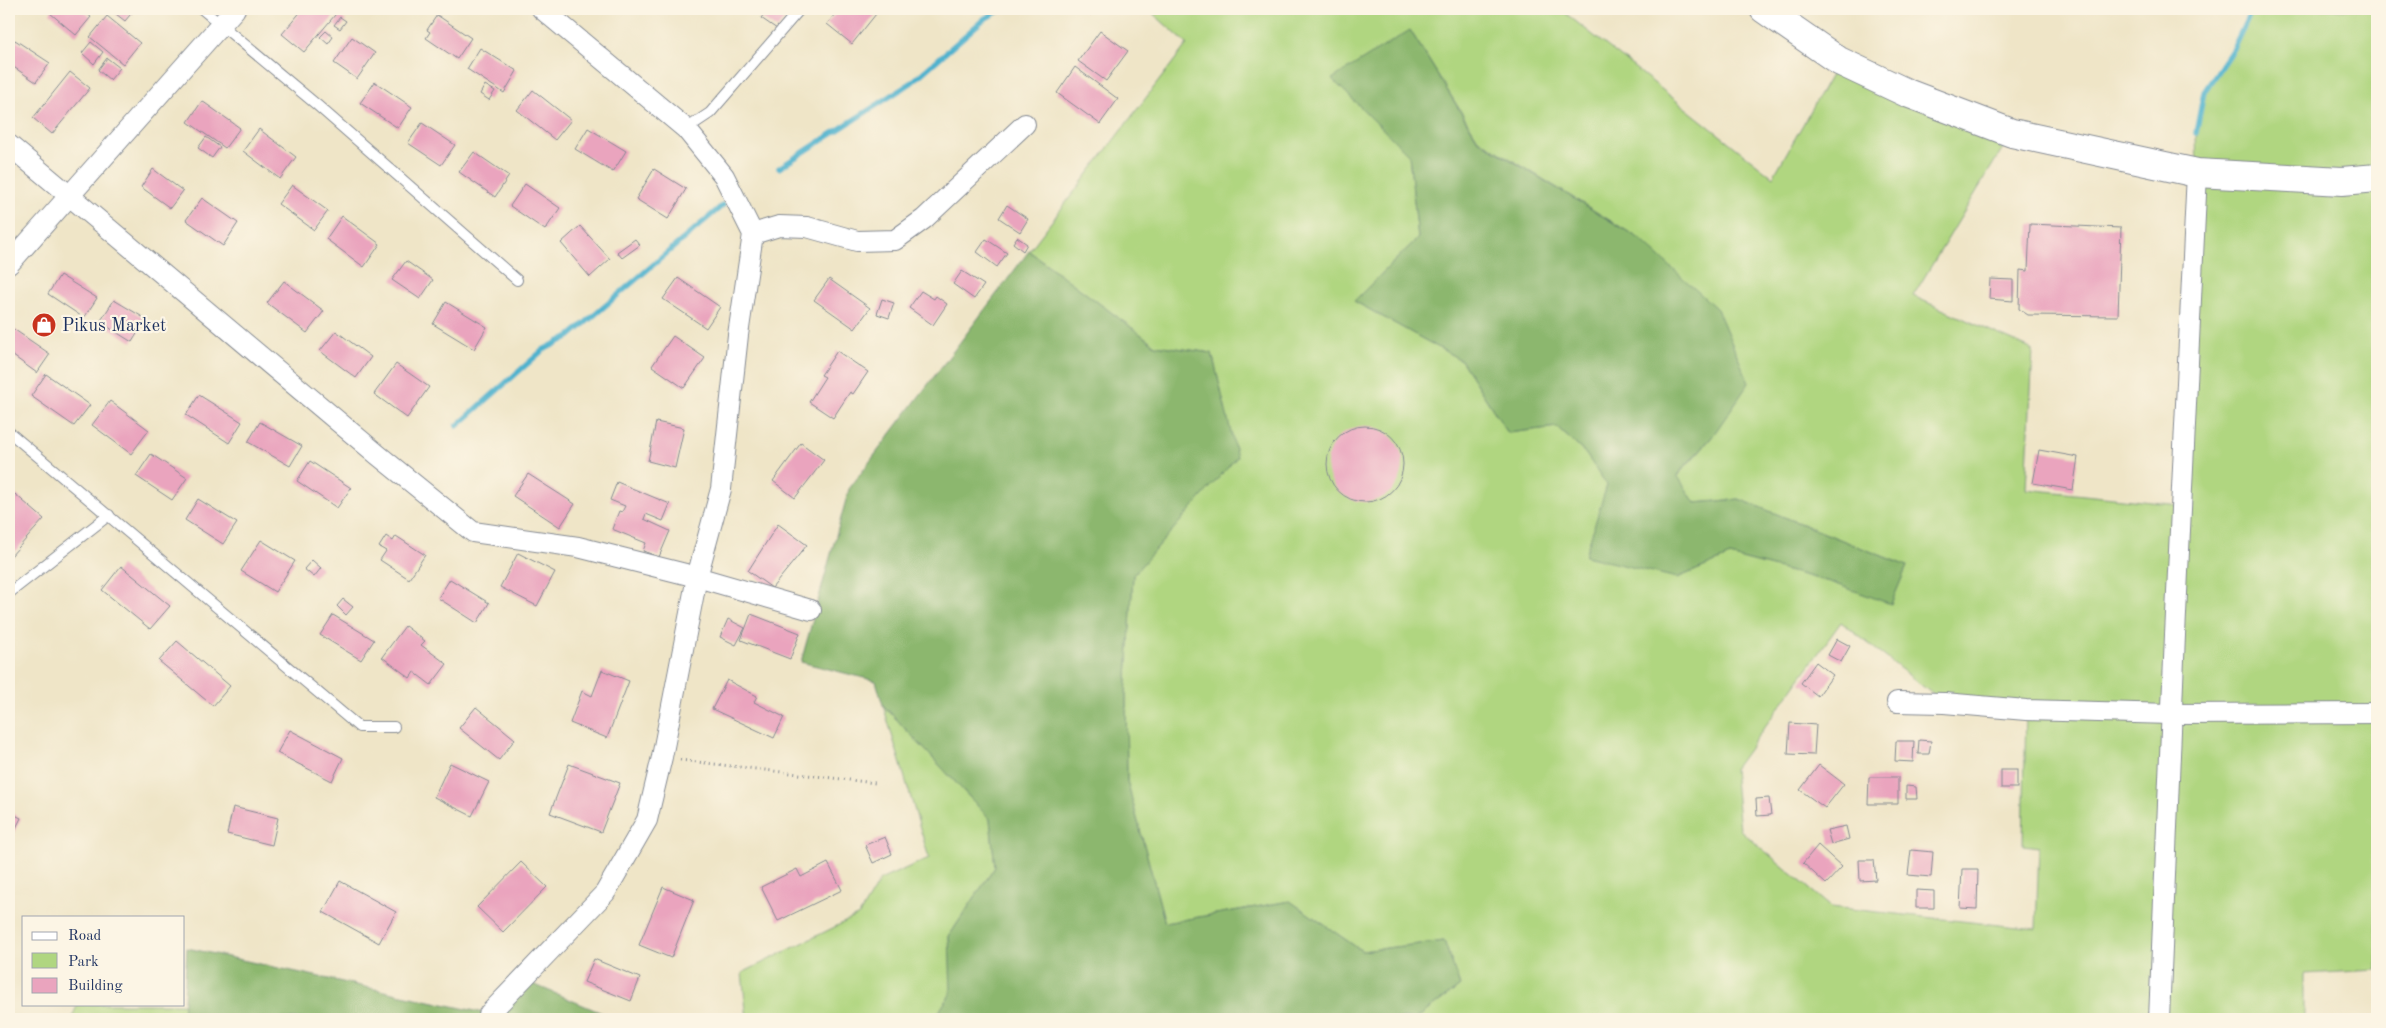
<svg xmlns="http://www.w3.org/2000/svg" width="2386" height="1028" viewBox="0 0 2386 1028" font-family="'Old Standard TT',serif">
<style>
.green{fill:#b0d680;stroke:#66826f;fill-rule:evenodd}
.forest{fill:#8cb76e;stroke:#547366}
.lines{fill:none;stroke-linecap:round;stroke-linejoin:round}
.stream{stroke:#4fb2ce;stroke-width:5.5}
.building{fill:#eaa4be}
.lane-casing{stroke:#858a92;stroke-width:12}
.street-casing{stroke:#858a92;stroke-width:22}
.secondary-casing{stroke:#858a92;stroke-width:30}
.path{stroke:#858a92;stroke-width:3;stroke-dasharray:1 4;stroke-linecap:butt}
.lane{stroke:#fff;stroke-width:10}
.street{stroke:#fff;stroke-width:20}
.secondary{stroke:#fff;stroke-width:28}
.labels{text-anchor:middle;stroke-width:4.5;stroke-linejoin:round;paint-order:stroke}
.poi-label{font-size:18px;fill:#1b2f5e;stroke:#fcf5e5;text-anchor:start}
</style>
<rect width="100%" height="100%" fill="#fcf5e5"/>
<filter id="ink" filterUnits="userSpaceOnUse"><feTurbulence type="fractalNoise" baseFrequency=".02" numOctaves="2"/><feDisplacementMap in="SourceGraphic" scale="10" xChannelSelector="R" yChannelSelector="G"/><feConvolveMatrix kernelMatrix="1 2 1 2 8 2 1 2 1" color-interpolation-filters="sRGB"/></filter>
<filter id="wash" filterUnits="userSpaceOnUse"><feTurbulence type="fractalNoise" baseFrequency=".0096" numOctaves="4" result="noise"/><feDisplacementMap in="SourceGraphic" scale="20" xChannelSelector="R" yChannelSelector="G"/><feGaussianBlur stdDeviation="1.12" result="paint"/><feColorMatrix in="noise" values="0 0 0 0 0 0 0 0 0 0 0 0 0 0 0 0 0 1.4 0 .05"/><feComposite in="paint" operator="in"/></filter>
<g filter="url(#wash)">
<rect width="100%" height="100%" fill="#efe5c7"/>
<g class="green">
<path d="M1148,9H1560L1773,177L1839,61L2012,133L1913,296L2033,350L2026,489L2180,505L2197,173L2196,133L2204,92L2234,47L2252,9H2377V970L2304,974V1019H1416L1460,986L1444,941L1362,951L1290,901L1165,923L1127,781L1126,696L1133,575L1236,457L1212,353L1155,345L1029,251L1187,44ZM1410,30L1478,139L1640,239L1712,437L1677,476L1695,503L1739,499L1907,566L1891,603L1830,582L1730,556L1677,578L1585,453L1557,427L1508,433L1461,360L1354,301L1418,238L1409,155ZM1841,622L1944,703L2026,710L2023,845L2039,847L2036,929L1831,907L1740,830L1734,769Z"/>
<polygon points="883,705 990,819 995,867 949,936 952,993 934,1019 747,1019 742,973 859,915 880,880 929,858"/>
<polygon points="78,1004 184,1004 183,1019 71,1019"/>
</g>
<g class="forest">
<polygon points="1410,30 1478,140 1640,239 1717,309 1749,383 1712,437 1677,475 1695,503 1739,499 1907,566 1891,604 1830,582 1730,556 1677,578 1585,556 1607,485 1585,453 1557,427 1508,433 1461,360 1354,301 1418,238 1409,155 1332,79"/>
<polygon points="1029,251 1155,345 1212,353 1237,457 1133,575 1126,696 1127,781 1165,923 1290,901 1362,951 1444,941 1460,986 1416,1019 934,1019 951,993 949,936 995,867 990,819 883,705 876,681 801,662 849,489"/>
<polygon points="187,948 489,1014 521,979 616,1019 183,1019"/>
</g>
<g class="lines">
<g class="stream">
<polyline points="2196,133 2204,92 2234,47 2252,9"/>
<polyline points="779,168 911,83 984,19 1002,9"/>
<polyline points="457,426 543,350 570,336 723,205"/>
</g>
</g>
<g id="blocks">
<g class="building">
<polygon points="53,9 81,9 91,17 76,35 50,13"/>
<polygon points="120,9 135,9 125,21 116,14"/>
<polygon points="303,9 340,9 304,52 282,34"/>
<polygon points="768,9 781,9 788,14 777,29 761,18"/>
<polygon points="839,9 880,9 852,44 827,24"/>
<polygon points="437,15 471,38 457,59 426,38 430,32 427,30"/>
<polygon points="107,16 140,43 123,64 90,37"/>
<polygon points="340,17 346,21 340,29 334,25"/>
<polygon points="326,31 333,37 328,44 320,37"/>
<polygon points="1100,31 1128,51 1106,81 1078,61"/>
<polygon points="352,37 375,53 357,79 334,63"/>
<polygon points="15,40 50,63 36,82 9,64 9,50"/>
<polygon points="91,42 103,52 94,64 82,53"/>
<polygon points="480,48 517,71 504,93 467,69"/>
<polygon points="107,58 120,68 110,80 98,70"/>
<polygon points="1075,67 1118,99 1100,124 1057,93"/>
<polygon points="70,72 90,88 52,134 33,118"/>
<polygon points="375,82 412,107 398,128 360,103"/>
<polygon points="485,85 495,91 489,100 480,94"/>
<polygon points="533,90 571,120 555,140 517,110"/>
<polygon points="202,101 240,128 225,148 188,122"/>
<polygon points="422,123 455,145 441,165 408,143"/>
<polygon points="588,128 626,151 613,172 575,149"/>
<polygon points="259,129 296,157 280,179 243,151"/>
<polygon points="206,137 220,147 212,158 198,148"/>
<polygon points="474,152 509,176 495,197 459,172"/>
<polygon points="153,169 183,191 170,208 141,187"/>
<polygon points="654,169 686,189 668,219 636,199"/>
<polygon points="525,184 560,208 545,230 510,206"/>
<polygon points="292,185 328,211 314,230 278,204"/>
<polygon points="202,198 238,223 223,246 186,220"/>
<polygon points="1007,205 1028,219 1020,232 999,218"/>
<polygon points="342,216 380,244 364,267 326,239"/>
<polygon points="2030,224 2121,228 2118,316 2028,315 2019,309 2020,270 2028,271"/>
<polygon points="580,226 610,259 590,277 561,243"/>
<polygon points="1017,237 1027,244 1023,251 1013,243"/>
<polygon points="635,239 640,245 622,258 617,252"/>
<polygon points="986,239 1007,253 997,267 977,252"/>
<polygon points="406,261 433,280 420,299 392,280"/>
<polygon points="962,271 984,285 974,299 953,284"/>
<polygon points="60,275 97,298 84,318 48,294"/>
<polygon points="678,278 720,307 706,328 663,299"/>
<polygon points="829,279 870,308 855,329 814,300"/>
<polygon points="1990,279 2013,280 2013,301 1989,299"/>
<polygon points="284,281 324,311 307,333 267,303"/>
<polygon points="921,291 934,299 936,296 947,304 933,325 909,308"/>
<polygon points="882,299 894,303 889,318 877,314"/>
<polygon points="114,300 146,319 132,342 100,322"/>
<polygon points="446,302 487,327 474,349 433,324"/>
<polygon points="12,328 50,354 37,373 9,353 9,334"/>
<polygon points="336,331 371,357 356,378 320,351"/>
<polygon points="673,336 705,358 684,388 652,366"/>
<polygon points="837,351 868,372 853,394 850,392 833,418 809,402 825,377 821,375"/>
<polygon points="396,364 429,387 407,418 374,394"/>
<polygon points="46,374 90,405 74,426 31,396"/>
<polygon points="199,395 242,422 229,443 186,415"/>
<polygon points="110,401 149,430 131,454 92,425"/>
<polygon points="260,422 302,446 290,466 248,442"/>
<polygon points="656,422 684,428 675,468 648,461"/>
<circle cx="1365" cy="464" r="38"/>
<polygon points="801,443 824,460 795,498 773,481"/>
<polygon points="2039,450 2078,457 2073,490 2033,483"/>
<polygon points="151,454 187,478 172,500 136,476"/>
<polygon points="310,461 351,488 337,508 297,481"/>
<polygon points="528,474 575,504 560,527 513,496"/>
<polygon points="617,482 670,504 663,521 646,514 644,519 670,531 659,557 643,551 646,543 612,529 619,511 622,512 625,506 610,500"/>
<polygon points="15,494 44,519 10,557 9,501"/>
<polygon points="198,499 237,523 223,544 185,520"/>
<polygon points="778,524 807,545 772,588 748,571"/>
<polygon points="386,536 393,541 396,536 425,555 409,579 380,560 386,551 379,547"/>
<polygon points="261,540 295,561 275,592 241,571"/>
<polygon points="518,553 555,572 537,606 500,587"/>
<polygon points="312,560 321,568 314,577 304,569"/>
<polygon points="121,566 170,606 150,629 102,590"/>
<polygon points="450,579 489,603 477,623 438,598"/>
<polygon points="343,599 353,607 346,615 337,606"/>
<polygon points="751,614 800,633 790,659 741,640"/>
<polygon points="333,615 374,640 361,660 320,635"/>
<polygon points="728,619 745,628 736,645 720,637"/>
<polygon points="405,626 425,641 421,645 447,664 431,685 414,672 410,678 382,657"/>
<polygon points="1837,639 1850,646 1841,662 1828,655"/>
<polygon points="177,641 230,686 213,706 159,661"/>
<polygon points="1816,662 1833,675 1818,696 1801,683"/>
<polygon points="602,670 629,681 607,738 570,723 582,691 592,696"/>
<polygon points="727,680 757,696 754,702 784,717 774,738 712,709"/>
<polygon points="476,707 515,739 499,760 459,728"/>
<polygon points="1790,723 1816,725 1814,755 1788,754"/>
<polygon points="290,730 343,758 332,781 277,753"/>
<polygon points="1919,740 1931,741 1929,754 1918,754"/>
<polygon points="1896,741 1914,741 1913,762 1895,761"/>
<polygon points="450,763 489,782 472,816 434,797"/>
<polygon points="569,764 620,783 601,832 550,813"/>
<polygon points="1819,765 1844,784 1825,808 1800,790"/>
<rect x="2001" y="770" width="16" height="18"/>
<polygon points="1869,777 1898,777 1898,804 1868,804"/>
<polygon points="1906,786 1916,787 1917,799 1906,799"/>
<polygon points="1769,798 1771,815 1757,816 1756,799"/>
<polygon points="233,807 278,818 272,845 227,834"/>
<polygon points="9,812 21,818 9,842"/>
<polygon points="1846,826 1849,839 1831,844 1827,830"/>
<polygon points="885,837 892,854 873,863 865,845"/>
<polygon points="1818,845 1842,867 1826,884 1803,863"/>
<polygon points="1911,850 1933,852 1931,877 1908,875"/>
<polygon points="1859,860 1874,860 1876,880 1860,881"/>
<polygon points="521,862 547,887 503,932 477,907"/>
<polygon points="828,863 842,890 778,921 761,887 797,869 801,877"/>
<polygon points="1962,869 1978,869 1977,909 1960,908"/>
<polygon points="340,881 396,912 379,943 323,912"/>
<polygon points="663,887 694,900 671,958 639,945"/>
<polygon points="1916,890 1934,891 1934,908 1916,908"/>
<polygon points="594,959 640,978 631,1001 584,982"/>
</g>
</g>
</g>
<g filter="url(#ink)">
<use href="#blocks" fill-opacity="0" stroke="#858a92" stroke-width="1"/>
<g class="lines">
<defs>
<g id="lane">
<polyline points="202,9 317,105 517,280"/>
<polyline points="686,129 710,113 800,9"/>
<polyline points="9,432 359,727 394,727"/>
<polyline points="9,593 109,515"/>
</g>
<g id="street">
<polyline points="9,145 378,455 473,532 578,547 697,577 811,610"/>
<polyline points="753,234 779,226 807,227 857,241 895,240 924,219 1025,124"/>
<polyline points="9,264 235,9"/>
<polyline points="1897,702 1944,703 2026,710 2171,714 2377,713"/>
<polyline points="489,1014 605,893 647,820 662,757 697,577 721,489 738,335 753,234 724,176 686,129 542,9"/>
<polyline points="2159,1019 2175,635 2197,173"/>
</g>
<polyline id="secondary" points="1764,9 1839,61 1907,93 2012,133 2197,173 2342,181 2377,178"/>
</defs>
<use href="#lane" class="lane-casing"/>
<use href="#street" class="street-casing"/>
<use href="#secondary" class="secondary-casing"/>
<g class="path">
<polyline points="1090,9 1093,18"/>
<polyline points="680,760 875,783"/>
</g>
<use href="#lane" class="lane"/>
<use href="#street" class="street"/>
<use href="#secondary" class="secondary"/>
</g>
</g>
<defs>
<symbol id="shop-disc" viewBox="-11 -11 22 22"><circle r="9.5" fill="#c8321e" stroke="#fcf5e5"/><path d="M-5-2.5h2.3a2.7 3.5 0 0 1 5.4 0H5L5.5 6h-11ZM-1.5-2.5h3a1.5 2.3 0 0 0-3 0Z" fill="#fff"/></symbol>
</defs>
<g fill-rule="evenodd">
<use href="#shop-disc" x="30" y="311" width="28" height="28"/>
</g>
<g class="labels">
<g class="poi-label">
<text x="62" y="331">Pikus Market</text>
</g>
</g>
<rect width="2386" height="1028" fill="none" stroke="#fcf5e5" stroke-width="30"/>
<rect x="22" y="916" width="162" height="90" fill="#fcf5e5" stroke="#a2a6af"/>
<rect x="32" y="932" width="25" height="8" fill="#ffffff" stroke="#a2a6af"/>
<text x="68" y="940" font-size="15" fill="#1b2f5e">Road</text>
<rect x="32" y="953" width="25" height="15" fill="#b0d680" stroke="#a2a6af"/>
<text x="68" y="966" font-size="15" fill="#1b2f5e">Park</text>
<rect x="32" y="978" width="25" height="15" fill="#eaa4be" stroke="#a2a6af"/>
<text x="68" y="990" font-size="15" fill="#1b2f5e">Building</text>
</svg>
